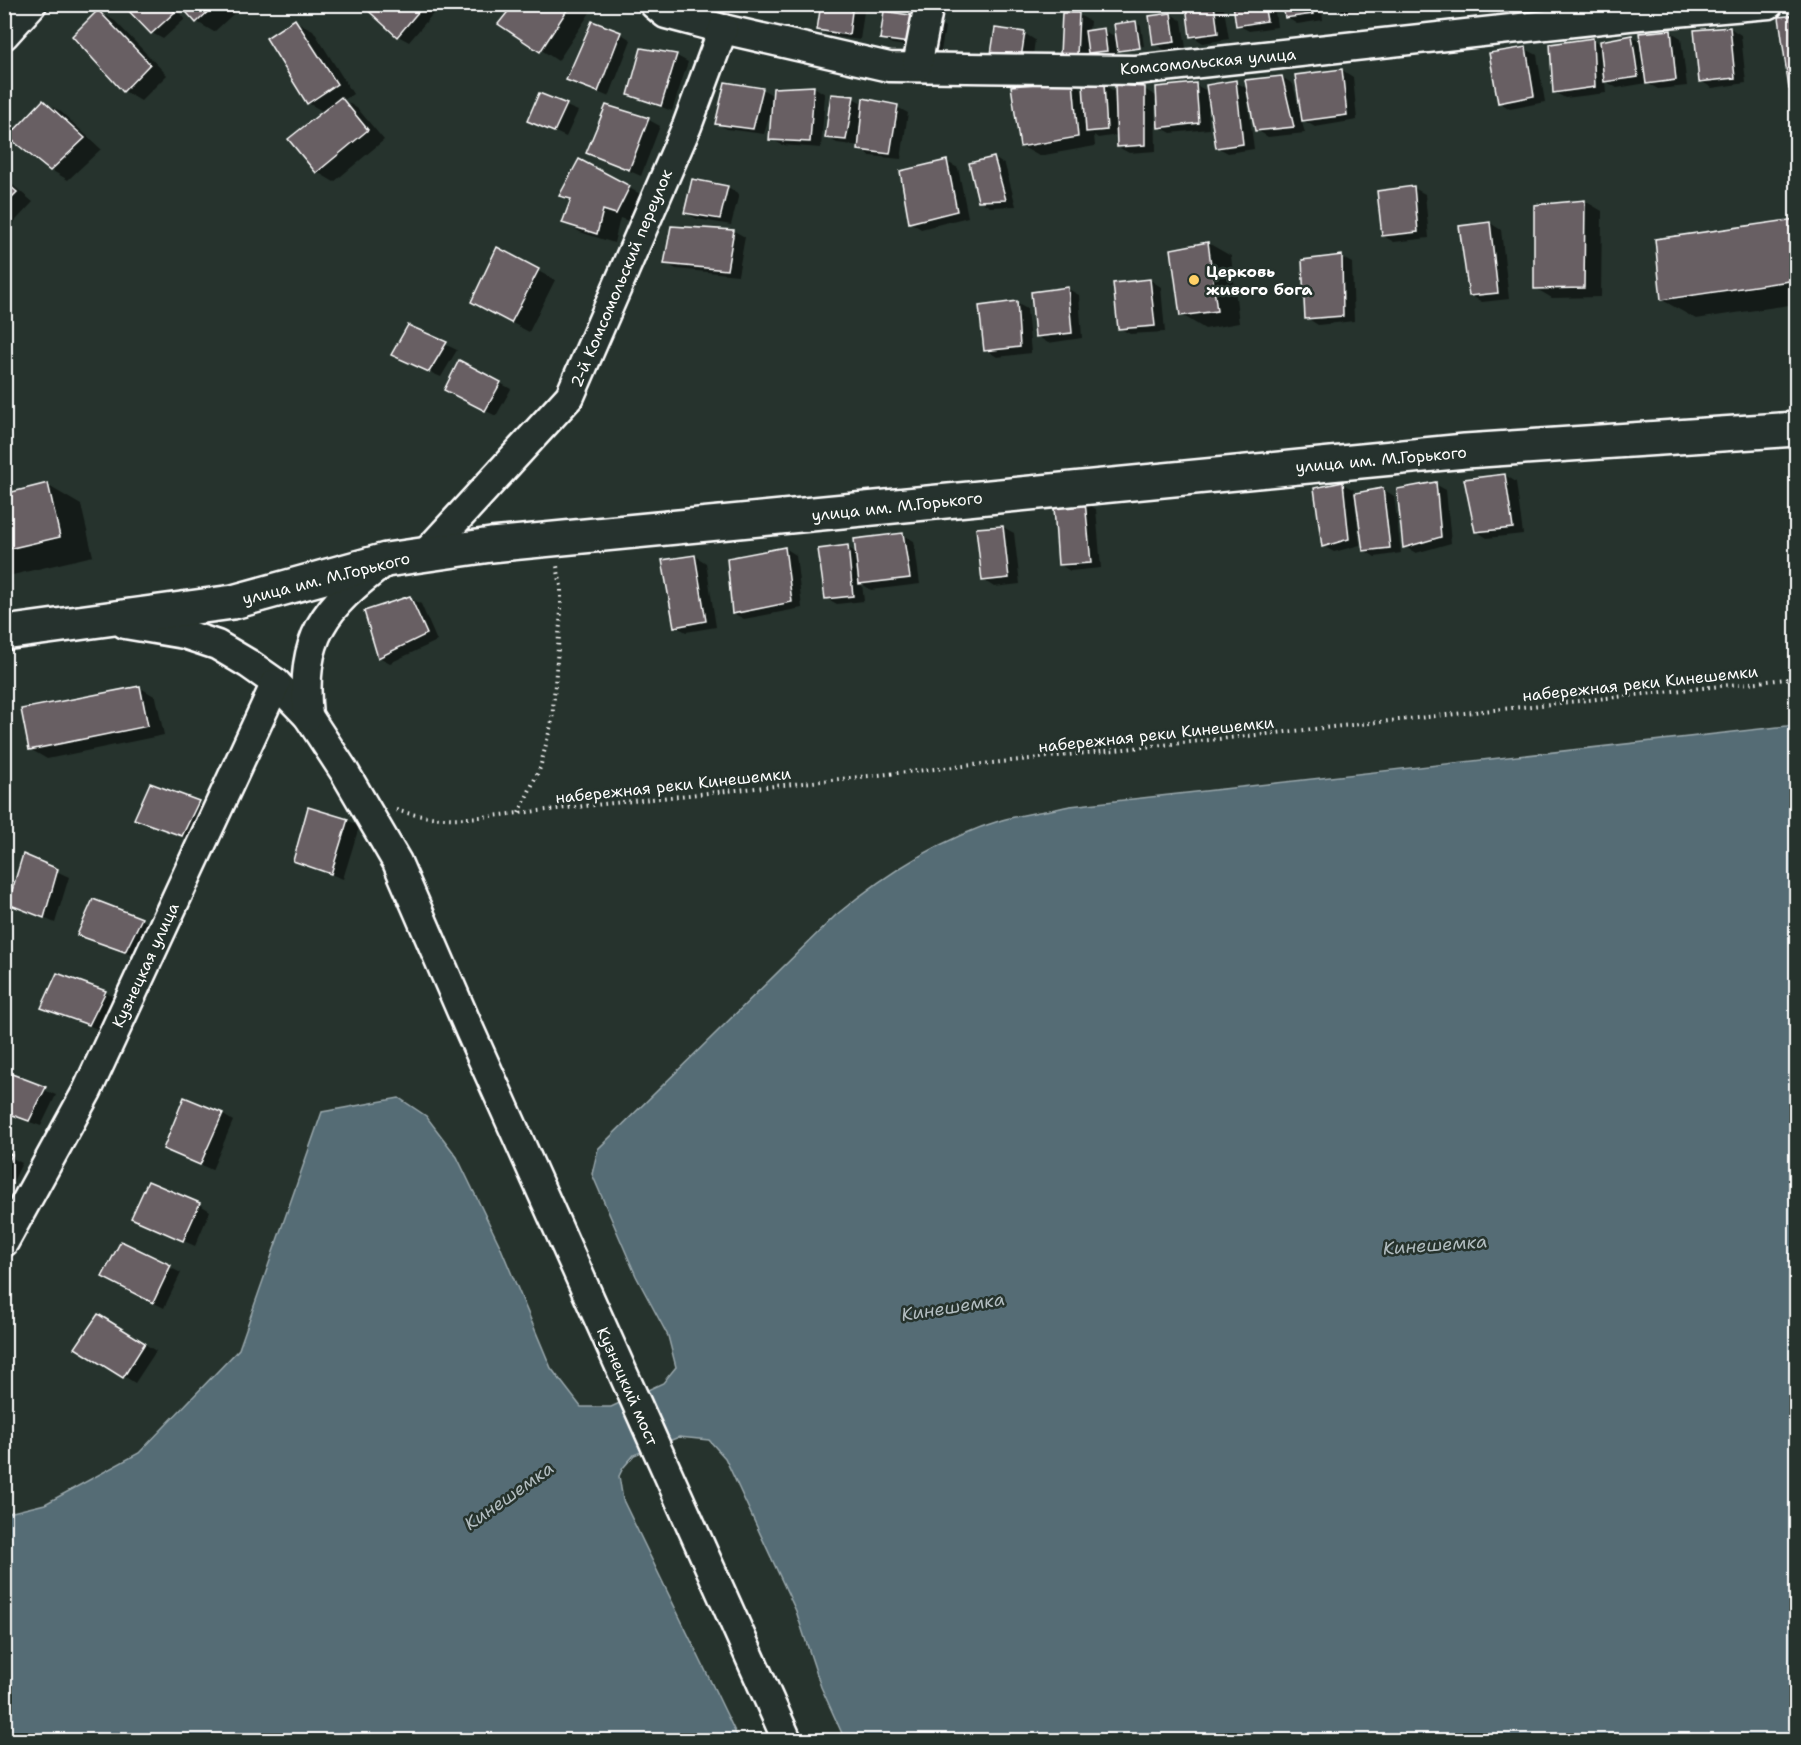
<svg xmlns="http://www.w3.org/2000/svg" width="1801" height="1745" viewBox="0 0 1801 1745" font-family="'Shantell Sans',sans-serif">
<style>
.water{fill:#556c74;stroke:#99a7ac;stroke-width:1.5}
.shadow{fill:#0007}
.building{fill:#675e63;stroke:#fff;stroke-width:1.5}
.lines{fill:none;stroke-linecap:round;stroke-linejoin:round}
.minor-casing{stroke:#fff;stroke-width:33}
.major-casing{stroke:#fff;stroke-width:38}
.path{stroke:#fff;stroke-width:4;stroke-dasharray:1.5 4.5;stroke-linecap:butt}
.minor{stroke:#26332d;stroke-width:28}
.major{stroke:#26332d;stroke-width:33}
.poi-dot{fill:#ffd166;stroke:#26332d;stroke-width:2}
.labels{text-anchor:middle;stroke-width:5;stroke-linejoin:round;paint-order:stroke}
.street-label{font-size:16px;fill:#fff;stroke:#26332d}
.poi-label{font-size:16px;font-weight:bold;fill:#fff;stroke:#26332d;text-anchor:start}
.water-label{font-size:18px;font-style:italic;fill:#b2bdc0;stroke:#26332d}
</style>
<rect width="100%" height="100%" fill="#26332d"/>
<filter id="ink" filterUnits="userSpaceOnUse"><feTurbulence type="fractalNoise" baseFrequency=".0167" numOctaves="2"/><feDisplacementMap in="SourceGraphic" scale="12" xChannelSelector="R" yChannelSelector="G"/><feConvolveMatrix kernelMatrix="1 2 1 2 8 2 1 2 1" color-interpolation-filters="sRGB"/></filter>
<g filter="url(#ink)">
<path class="water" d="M1796,725V1740H845L821,1687L796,1611L725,1458L709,1440L679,1437L634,1455L623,1468L619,1476L623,1500L739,1740H5L4,1514L45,1504L139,1453L239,1349L322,1112L399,1098L426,1116L457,1157L500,1246L551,1368L581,1407H611L663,1383L676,1367L668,1336L636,1276L592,1174L598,1149L836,915C884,875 942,838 1002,820C1024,814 1048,811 1070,806Z"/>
<g class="shadow">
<polygon points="124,4 171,4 185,19 163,39 152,33"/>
<polygon points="181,4 244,4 214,32 197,22"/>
<polygon points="363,4 432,4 437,9 409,42 398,36"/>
<polygon points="515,4 587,4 593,8 558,61 501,23"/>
<polygon points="822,4 865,4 860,40 830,36 819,30"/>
<polygon points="1201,4 1216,4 1224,9 1229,39 1203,43 1192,36"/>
<polygon points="1235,4 1274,4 1277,27 1249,31 1238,25"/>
<polygon points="1284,4 1321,4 1323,20 1297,24 1286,17"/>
<polygon points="1334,4 1372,4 1373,9 1345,13"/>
<polygon points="98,11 115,21 167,75 141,101 124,91 74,36"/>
<polygon points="1171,14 1182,21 1186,48 1166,51 1155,44"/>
<polygon points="1079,15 1090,21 1089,32 1103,30 1118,38 1136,23 1141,26 1144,46 1122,49 1122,52 1116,48 1117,56 1101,59 1088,52 1088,61 1073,60"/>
<polygon points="1796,16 1796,92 1790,88 1781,18"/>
<polygon points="934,20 945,27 941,51 892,44 881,38"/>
<polygon points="295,21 313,30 353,94 344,100 358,109 384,140 334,182 317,172 324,112 308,103 268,39"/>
<polygon points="1730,28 1741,35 1746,83 1712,88 1701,81"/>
<polygon points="1670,31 1681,38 1687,86 1658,89 1647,83 1617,88 1605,81 1606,93 1565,98 1554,92 1593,40 1602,45 1632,36 1642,42"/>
<polygon points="620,33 631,40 609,97 568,79"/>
<polygon points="1024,33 1035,40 1032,63 1004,59"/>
<polygon points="642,49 677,56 688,62 672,111 630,95"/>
<polygon points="1526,49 1537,55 1545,102 1510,109 1499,102"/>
<polygon points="1342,70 1353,77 1357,120 1315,127 1301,119 1305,133 1268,137 1257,130 1250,95 1247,96 1254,149 1228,153 1217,147 1210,101 1208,101 1209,129 1171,133 1160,127 1158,99 1155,100 1156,151 1129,153 1118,147 1118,135 1098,138 1094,135 1095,146 1039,156 1021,146 1072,83 1085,90 1104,85 1117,93 1144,89 1158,97 1196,85 1209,92 1235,82 1249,89 1282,77 1293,84 1300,113"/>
<polygon points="814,87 825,94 821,148 782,145 771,139 774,102 764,134 727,129 716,123 762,89 774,96"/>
<polygon points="540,95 578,111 566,137 529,120"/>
<polygon points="853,98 864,104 897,107 908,113 901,159 870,156 859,149 860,146 837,143 826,137"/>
<polygon points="43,102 60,111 101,149 68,180 51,170 10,137"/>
<polygon points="607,106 649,120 660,126 641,176 588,153"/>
<polygon points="994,158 1005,165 1016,206 990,207 979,200"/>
<polygon points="579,161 646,197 634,223 620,218 614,243 580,232 564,222 572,202 561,196"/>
<polygon points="947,162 958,168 968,217 921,229 910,222"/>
<polygon points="4,178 33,202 4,233"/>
<polygon points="693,180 728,187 739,194 731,225 697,219 686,213"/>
<polygon points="1414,188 1425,194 1429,238 1394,242 1383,236 1379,193"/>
<polygon points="1585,201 1602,211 1601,297 1552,298 1535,288"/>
<polygon points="1796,221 1796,304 1696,319 1662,300 1657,240"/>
<polygon points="1490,223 1501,230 1509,299 1482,302 1470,295"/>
<polygon points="672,227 734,231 745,237 738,275 676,269 665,263"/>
<polygon points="1208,243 1231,256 1239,323 1205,329 1182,315"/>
<polygon points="1341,257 1352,263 1354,321 1318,325 1307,318"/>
<polygon points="538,271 555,280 529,332 490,311"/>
<polygon points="1150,280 1161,287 1165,332 1130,334 1119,328"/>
<polygon points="1068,289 1079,295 1082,338 1048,343 1037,336"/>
<polygon points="1016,303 1027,309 1031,353 997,357 986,350"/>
<polygon points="409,327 457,350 441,377 404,361"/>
<polygon points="500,383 511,389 496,416 457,396"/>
<polygon points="1505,475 1516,482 1523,534 1487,538 1476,531"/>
<polygon points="1343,484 1354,490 1354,495 1383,489 1394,496 1401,553 1375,557 1364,550 1358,502 1355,502 1360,545 1334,552 1323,546"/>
<polygon points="1435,484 1446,490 1451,543 1416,553 1405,547"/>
<polygon points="47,485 81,505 93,556 4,577 4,495"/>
<polygon points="1085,503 1096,509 1101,568 1070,571 1059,564"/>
<polygon points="1003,527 1014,533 1020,584 994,587 983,580"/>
<polygon points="903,535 914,541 920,584 871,590 862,584 864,601 837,604 826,598 847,547 857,553"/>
<polygon points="785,548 796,555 802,608 744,619 733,613"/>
<polygon points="695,556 706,563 716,627 686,632 675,626"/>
<polygon points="410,598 421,604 437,641 390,663 379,657"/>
<polygon points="139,687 156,697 164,735 47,759 30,749"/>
<polygon points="151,785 209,809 194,841 136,818"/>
<polygon points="309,809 348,820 359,827 343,879 295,860"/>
<polygon points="24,856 69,877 55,923 10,903"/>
<polygon points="141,919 152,926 136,957 79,934"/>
<polygon points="105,992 116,999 100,1030 43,1007"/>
<polygon points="4,1073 56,1095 41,1126 4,1113"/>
<polygon points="222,1114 233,1121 212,1170 176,1154"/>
<polygon points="4,1154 22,1163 7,1194 4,1193"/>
<polygon points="199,1204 210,1211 195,1246 144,1223"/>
<polygon points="121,1243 181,1273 164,1308 115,1283"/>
<polygon points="109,1322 156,1351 135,1383 77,1347"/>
</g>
<g class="building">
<polygon points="122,4 167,4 175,12 151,34"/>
<polygon points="179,4 216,4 196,23"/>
<polygon points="361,4 425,4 397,37"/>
<polygon points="514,4 571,4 540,52 498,24"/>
<polygon points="821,4 853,4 849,35 817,30"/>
<polygon points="1214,4 1218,33 1190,37 1186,5"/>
<polygon points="1233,4 1264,4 1267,21 1236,26"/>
<polygon points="1283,4 1311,4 1313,14 1285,18"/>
<polygon points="98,10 150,64 123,92 72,36"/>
<polygon points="884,11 935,19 931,46 880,39"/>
<polygon points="1062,13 1079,13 1077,56 1060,55"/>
<polygon points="1171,13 1175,42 1153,45 1149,16"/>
<polygon points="1796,15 1796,88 1789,89 1779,17"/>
<polygon points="295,19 337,84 307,104 266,38"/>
<polygon points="592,21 621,32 598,92 566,80"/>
<polygon points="1136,21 1140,48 1118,51 1114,24"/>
<polygon points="1730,27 1735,78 1699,82 1694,30"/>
<polygon points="995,28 1025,32 1021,58 991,54"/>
<polygon points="1104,28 1107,51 1088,53 1085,31"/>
<polygon points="1671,30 1676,80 1646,84 1639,33"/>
<polygon points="1632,35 1638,77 1604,82 1600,41"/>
<polygon points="1593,38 1595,87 1553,93 1550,44"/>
<polygon points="1526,47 1534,96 1498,103 1489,53"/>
<polygon points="641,48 677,54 661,106 628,95"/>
<polygon points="1342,69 1347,115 1302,121 1295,75"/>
<polygon points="1282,76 1294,127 1255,131 1245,80"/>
<polygon points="1236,80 1243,144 1216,148 1206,85"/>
<polygon points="1073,81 1078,137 1020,147 1011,86"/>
<polygon points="725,82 763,88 753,129 715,124"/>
<polygon points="1196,83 1199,123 1158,128 1156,87"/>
<polygon points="1083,84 1104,84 1107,130 1086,132"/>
<polygon points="1115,85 1145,87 1145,145 1117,147"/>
<polygon points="814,86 810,142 769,140 773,88"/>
<polygon points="539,93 567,104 554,132 527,121"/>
<polygon points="831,94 854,96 846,140 825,138"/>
<polygon points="341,97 368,130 316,173 288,139"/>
<polygon points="863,98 898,105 890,154 858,150"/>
<polygon points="43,100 85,138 50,171 8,137"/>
<polygon points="606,105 649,118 629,170 586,153"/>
<polygon points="994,157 1006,200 978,201 969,163"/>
<polygon points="579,159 630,186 616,214 603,210 597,234 562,223 571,199 559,196"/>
<polygon points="947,160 957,211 909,223 900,171"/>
<polygon points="692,179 728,186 720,219 684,213"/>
<polygon points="4,181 17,192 4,205"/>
<polygon points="1414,186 1418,232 1382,236 1377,191"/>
<polygon points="1585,200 1584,288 1534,289 1534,205"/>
<polygon points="1796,219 1796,280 1661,300 1655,239"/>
<polygon points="1490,222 1498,293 1469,296 1459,226"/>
<polygon points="671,226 734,230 727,270 664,264"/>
<polygon points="1208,242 1217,311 1180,316 1171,249"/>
<polygon points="497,247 539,269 511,323 471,302"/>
<polygon points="1342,255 1343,316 1305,319 1302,260"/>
<polygon points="1150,279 1155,326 1118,329 1113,283"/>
<polygon points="1068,287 1072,333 1035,337 1031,292"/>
<polygon points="1017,301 1020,347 984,351 979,306"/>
<polygon points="408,325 447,342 429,372 391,355"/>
<polygon points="459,360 501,382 485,411 444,390"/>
<polygon points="1505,474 1513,528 1475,532 1464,479"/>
<polygon points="1343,482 1349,539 1322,547 1314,488"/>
<polygon points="1436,482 1441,537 1403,548 1397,489"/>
<polygon points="48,483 60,537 4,550 4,494"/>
<polygon points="1383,488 1390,548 1363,551 1355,493"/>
<polygon points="1085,501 1091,563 1058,565 1054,507"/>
<polygon points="1003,526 1009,578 982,581 976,528"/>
<polygon points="903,533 910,578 859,584 854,539"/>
<polygon points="848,545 853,596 825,599 818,549"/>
<polygon points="785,547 792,602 732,614 727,558"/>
<polygon points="695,555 706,621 674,627 662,560"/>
<polygon points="410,596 427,634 378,658 364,611"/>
<polygon points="140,686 148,726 29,750 21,709"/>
<polygon points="150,783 199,801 182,836 134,819"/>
<polygon points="308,807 348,819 331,874 293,861"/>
<polygon points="23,854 58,869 44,918 8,904"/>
<polygon points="93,899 142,918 125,952 77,935"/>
<polygon points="57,973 106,991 89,1025 41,1008"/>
<polygon points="4,1071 46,1087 29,1121 4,1112"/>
<polygon points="184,1097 223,1113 200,1165 163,1149"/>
<polygon points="4,1152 12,1155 4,1170"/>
<polygon points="148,1181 200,1203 183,1241 131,1218"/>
<polygon points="121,1241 171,1265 153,1303 102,1277"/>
<polygon points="98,1314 145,1343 123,1378 75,1348"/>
</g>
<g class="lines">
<defs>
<g id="minor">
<polyline points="654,4 666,14 723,29 889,67 1136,70 1629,16 1769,4"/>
<polyline points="4,35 32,4"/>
<polyline points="917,66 929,4"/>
<polyline points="426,553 570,396 687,126 723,29"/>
<polyline points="125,624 184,634 217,645 249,664 276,683 308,716 344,771 397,862 470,1031 787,1740"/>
<path d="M308,716C300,637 324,607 385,562"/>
<polyline points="4,1242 87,1091 276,683"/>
</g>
<polyline id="major" points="4,633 233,602 386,560 491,545 1465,451 1796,429"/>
</defs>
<use href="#minor" class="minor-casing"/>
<use href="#major" class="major-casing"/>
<g class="path">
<path d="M396,810C439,823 475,818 519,813L1796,678"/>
<polyline points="519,813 540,768 552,721 561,611 561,586 557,566"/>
</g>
<use href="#minor" class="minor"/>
<use href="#major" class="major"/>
</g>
</g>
<circle class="poi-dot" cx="1194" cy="280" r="6"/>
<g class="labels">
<g class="street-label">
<text transform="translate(1208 61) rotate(-5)" y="6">Комсомольская улица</text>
<text transform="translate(621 278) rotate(-67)" y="6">2-й Комсомольский переулок</text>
<text transform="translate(1381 459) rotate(-5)" y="6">улица им. М.Горького</text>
<text transform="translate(897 506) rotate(-6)" y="6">улица им. М.Горького</text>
<text transform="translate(326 578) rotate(-14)" y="6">улица им. М.Горького</text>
<text transform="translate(1640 683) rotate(-6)" y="6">набережная реки Кинешемки</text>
<text transform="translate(1156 734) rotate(-6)" y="6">набережная реки Кинешемки</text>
<text transform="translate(673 785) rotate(-6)" y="6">набережная реки Кинешемки</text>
<text transform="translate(145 965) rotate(-65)" y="6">Кузнецкая улица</text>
<text transform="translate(628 1386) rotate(66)" y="6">Кузнецкий мост</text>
</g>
<g class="poi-label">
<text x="1206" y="277">Церковь<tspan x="1206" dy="18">живого бога</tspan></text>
</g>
<g class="water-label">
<text transform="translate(1435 1245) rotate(-4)" y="6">Кинешемка</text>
<text transform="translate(953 1307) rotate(-9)" y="6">Кинешемка</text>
<text transform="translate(509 1496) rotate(-35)" y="6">Кинешемка</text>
</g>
</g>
<rect width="1801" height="1745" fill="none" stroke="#26332d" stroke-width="24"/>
<rect x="12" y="12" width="1777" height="1721" fill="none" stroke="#fff" stroke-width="2" filter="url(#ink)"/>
</svg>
